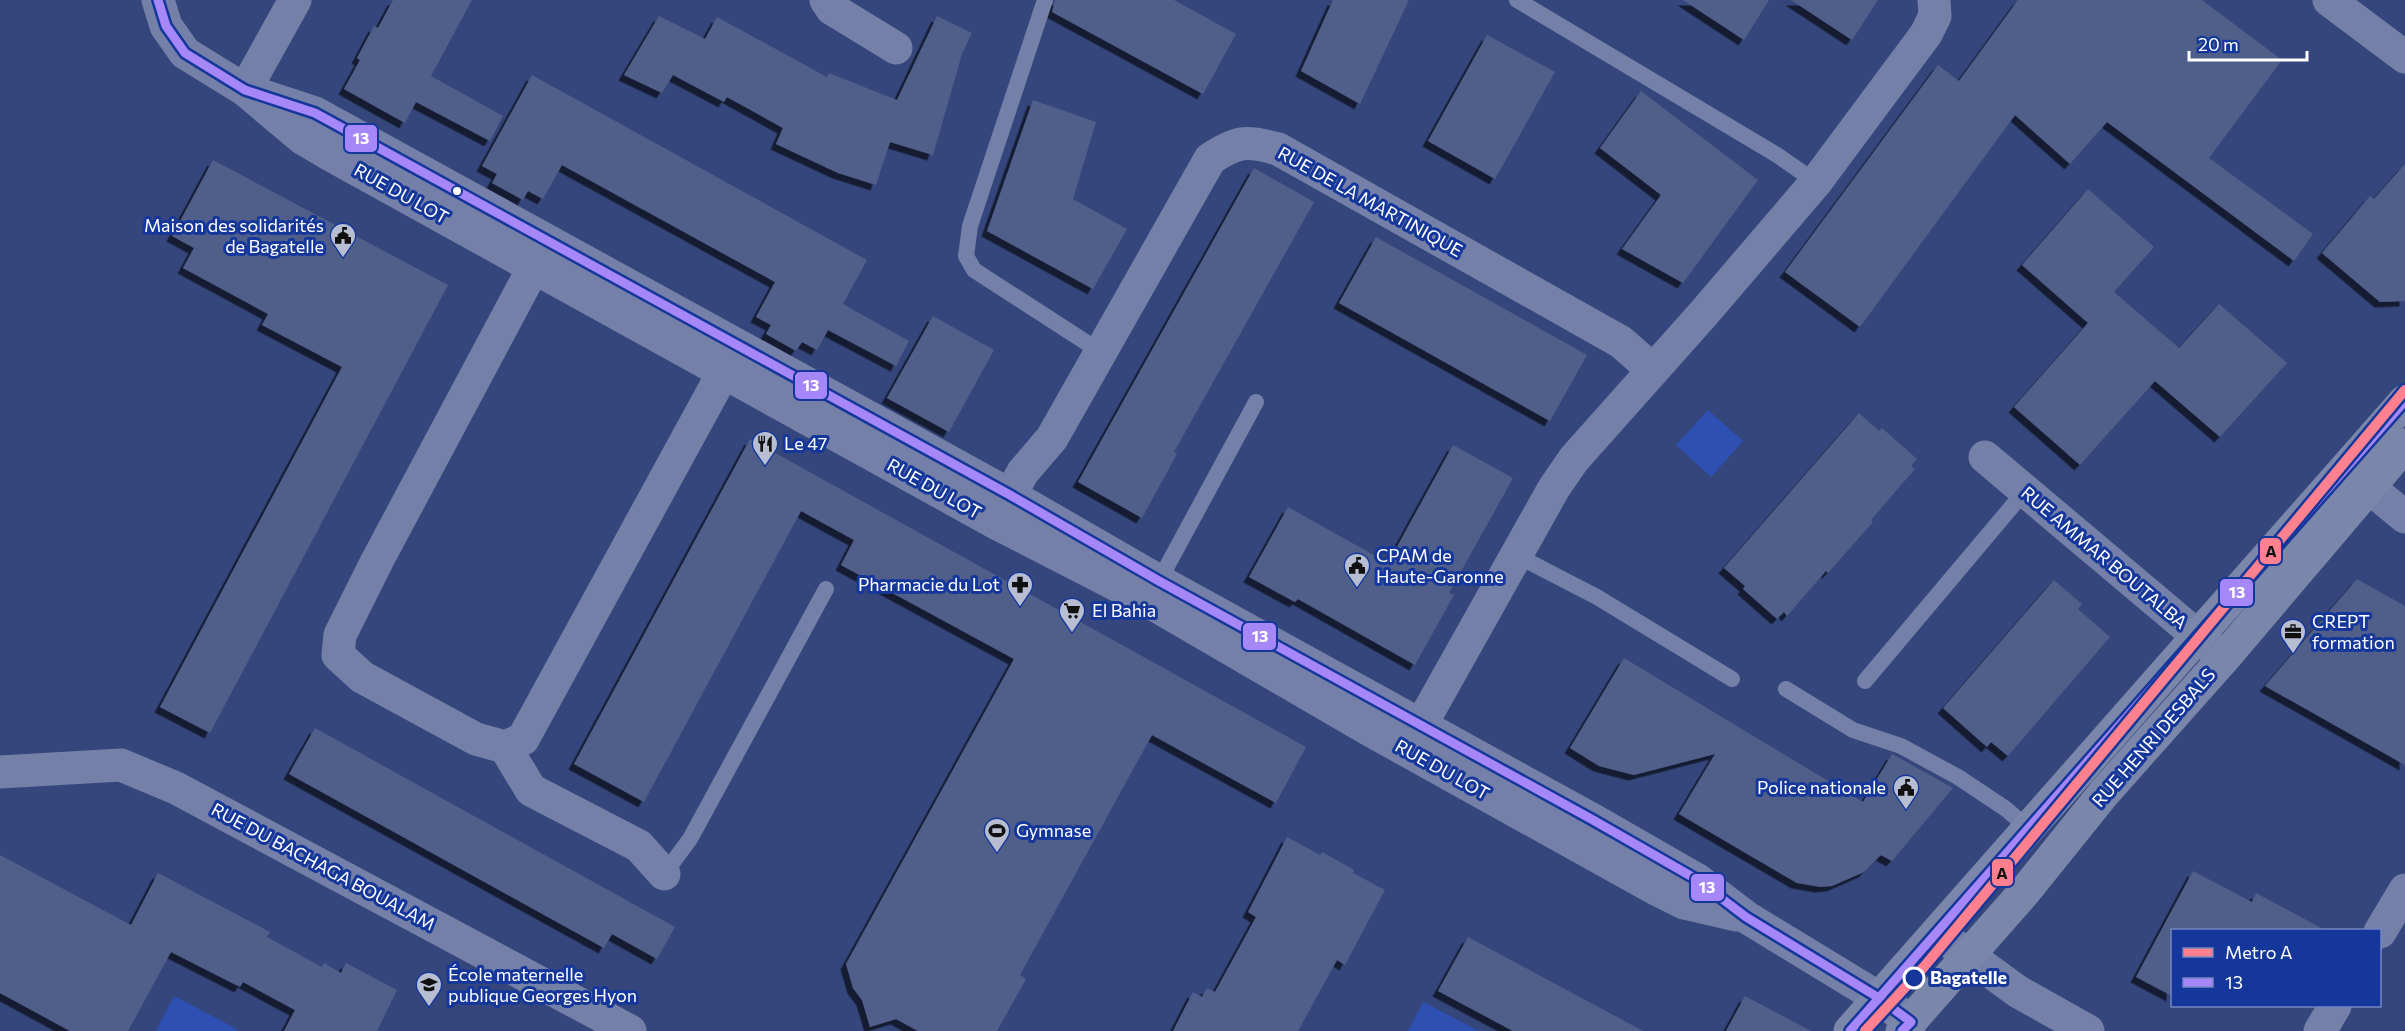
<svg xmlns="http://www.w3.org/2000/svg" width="2405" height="1031" viewBox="0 0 2405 1031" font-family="Commissioner,sans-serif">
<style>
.green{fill:#2d50b2}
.building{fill:#505e89;filter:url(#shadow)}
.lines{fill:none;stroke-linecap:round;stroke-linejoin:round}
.lane{stroke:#7480a7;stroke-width:16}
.street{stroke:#7480a7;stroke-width:33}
.secondary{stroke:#7a86aa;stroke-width:33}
.bus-1-casing{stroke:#15379b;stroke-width:14}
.bus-1{stroke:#a687f7;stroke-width:9}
.metro-1-casing{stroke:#15379b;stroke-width:15}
.metro-1{stroke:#ff808f;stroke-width:10}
.bus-dot{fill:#fff;stroke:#15379b;stroke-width:2}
.stop-dot{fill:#15379b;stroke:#fff;stroke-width:3}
.labels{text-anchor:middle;stroke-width:6;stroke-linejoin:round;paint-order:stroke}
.street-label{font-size:18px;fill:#fff;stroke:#15379b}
.poi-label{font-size:18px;fill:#fff;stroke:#15379b;text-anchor:start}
.stop-label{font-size:18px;font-weight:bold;fill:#fff;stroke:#15379b;text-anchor:start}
.line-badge{stroke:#15379b;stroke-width:2}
.badge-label{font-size:16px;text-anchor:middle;font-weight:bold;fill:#fff}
.pale-badge-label{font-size:16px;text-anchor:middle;font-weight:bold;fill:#111}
</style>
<defs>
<filter id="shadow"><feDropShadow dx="-5.5" dy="5.5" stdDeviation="0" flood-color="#0009"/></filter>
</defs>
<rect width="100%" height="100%" fill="#34467c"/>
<g class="green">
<polygon points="1708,410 1743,441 1711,477 1676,445"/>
<polygon points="174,996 237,1029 236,1031 156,1031"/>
<polygon points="1423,1002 1479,1031 1408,1031"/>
</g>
<g class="building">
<polygon points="393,0 472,0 431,76 503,116 490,141 416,102 405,123 344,89 360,60 357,58 374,26 378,28"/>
<polygon points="1055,0 1174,0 1236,34 1203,94 1052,12"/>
<polygon points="1333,0 1409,0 1360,104 1301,71"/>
<polygon points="1683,0 1769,0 1744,40"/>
<polygon points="1791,0 1878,0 1852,40"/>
<polygon points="2018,0 2202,0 2282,60 2209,158 2313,234 2294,261 2107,122 2070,164 2015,115 1860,327 1785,272 1938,65 1959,81"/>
<polygon points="659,16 705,39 717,17 827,77 829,73 897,100 937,16 972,33 962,54 933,155 890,142 876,185 838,173 776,144 783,128 727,97 724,102 673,75 662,93 624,75"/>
<polygon points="1487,35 1555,72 1495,179 1428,141"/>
<polygon points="532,75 867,260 843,304 909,341 896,366 828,330 817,350 802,342 796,351 766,334 771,325 756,317 775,282 562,165 543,199 528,191 523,200 492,183 497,174 482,166"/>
<polygon points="1641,91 1758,180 1683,283 1622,249 1661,195 1600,148"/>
<polygon points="1033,100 1096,122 1073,199 1127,229 1093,289 987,231"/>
<polygon points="213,160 448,285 210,733 160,707 342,367 262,325 268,314 183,268 194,248 172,236"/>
<polygon points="2405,164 2405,301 2380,302 2322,253 2370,196 2374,199"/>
<polygon points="1254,168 1314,202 1174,452 1177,454 1142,518 1078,482"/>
<polygon points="2088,189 2154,247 2114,292 2179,348 2219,304 2287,363 2220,437 2155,381 2080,465 2014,407 2088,323 2022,265"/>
<polygon points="1376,237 1587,355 1550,421 1339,303"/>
<polygon points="933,316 994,350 949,432 887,398"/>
<polygon points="1859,413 1879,431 1882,428 1917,459 1911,466 1915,469 1871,520 1873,522 1828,573 1826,571 1787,616 1784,612 1777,619 1743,589 1745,586 1724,568"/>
<polygon points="750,439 1306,747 1276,803 1152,735 1020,975 1026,979 997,1031 918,1031 896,1019 870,1027 862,1000 853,988 846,964 1014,659 841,565 854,540 801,511 644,802 574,764"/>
<polygon points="1453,445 1513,478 1449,593 1454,595 1415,665 1298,599 1295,602 1249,577 1288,507 1388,563"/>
<polygon points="2357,579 2405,606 2405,765 2265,686"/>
<polygon points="2054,580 2082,604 2078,609 2110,637 2008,756 1991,742 1987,747 1943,708"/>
<polygon points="1624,658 1863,802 1892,754 1953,788 1892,861 1881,855 1864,872 1832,886 1821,887 1797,883 1679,814 1715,754 1634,775 1599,766 1570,748"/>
<polygon points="315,728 675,927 657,959 612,934 604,948 289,774"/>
<polygon points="1287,837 1320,855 1322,852 1354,870 1353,873 1385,890 1345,965 1337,960 1298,1031 1173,1031 1193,992 1202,997 1207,988 1215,992 1256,917 1248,912"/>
<polygon points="0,855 131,925 158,873 270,932 267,937 322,967 324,963 341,973 346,963 397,990 377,1031 284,1031 295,1010 243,982 240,987 171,952 128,1031 70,1031 0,993"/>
<polygon points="2193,871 2252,902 2256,893 2325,930 2172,930 2172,996 2136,977"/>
<polygon points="1468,937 1643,1031 1513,1031 1438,991"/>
<polygon points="1745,996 1811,1031 1726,1031"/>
</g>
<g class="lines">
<g class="lane">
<polyline points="1045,0 970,226 966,256 974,270 1101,352"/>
<polyline points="1517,0 1777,155 1816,182"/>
<polyline points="1516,555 1597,597 1732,679"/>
<polyline points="1159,581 1256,402"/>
<polyline points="1865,681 2025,491"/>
<polyline points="1786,689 1853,730 1901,746 1958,777 2006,809 2029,829"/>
<polyline points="664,874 690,839 826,589"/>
</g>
<g class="street">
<polyline points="158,0 166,26 185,53 245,90 302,138 329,154 996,523 1148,601 1368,729 1656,889 1684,903 1736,915"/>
<polyline points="826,0 832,9 896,48"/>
<polyline points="2329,0 2405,57"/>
<polyline points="245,90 315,113 1010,495 1159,581 1593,820 1696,879 1746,917 1879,998 1911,1022"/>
<polyline points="245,90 295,0"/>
<polyline points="544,248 377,561 340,635 338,655 362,677 476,739 505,747 523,739 734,353"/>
<polyline points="1985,457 2220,655"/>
<polyline points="2348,470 2405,517"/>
<path d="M1000,513L1023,472L1052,438L1210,159C1237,141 1246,140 1278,149L1621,342L1653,370"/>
<polyline points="1412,741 1554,488 1574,459 1704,313 1816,182 1926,34 1935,16 1934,0"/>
<polyline points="505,747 531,790 639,846 664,874"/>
<polyline points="0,772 121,765 176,788 630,1031"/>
<polyline points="2380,932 2405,890"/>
<polyline points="1938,933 2017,991 2088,1031"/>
<polyline points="2320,1031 2335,1006"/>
</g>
<g class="secondary">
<polyline points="1850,1031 2405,401"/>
<polyline points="1902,1031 2026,890 2104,793 2224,658 2405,445"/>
</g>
<defs>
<g id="bus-1">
<polyline points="158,0 166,26 185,53 245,90 315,113 1010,495 1159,581 1593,820 1696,879 1746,917 1879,998 1911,1022 1902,1031"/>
<polyline points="1850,1031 2405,401"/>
</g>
</defs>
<use href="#bus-1" class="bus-1-casing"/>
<use href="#bus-1" class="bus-1"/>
<defs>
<polyline id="metro-1" points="1865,1031 1923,968 2405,390"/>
</defs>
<use href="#metro-1" class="metro-1-casing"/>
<use href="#metro-1" class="metro-1"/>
</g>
<defs>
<symbol id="civic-pin" viewBox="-11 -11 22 30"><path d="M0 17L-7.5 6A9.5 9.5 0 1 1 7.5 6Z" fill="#b8bed1" stroke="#15379b"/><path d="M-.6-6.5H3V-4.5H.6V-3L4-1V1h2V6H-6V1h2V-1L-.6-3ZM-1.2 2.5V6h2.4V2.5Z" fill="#111"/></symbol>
<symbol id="restaurant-pin" viewBox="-11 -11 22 30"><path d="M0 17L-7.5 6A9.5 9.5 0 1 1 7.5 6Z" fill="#b8bed1" stroke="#15379b"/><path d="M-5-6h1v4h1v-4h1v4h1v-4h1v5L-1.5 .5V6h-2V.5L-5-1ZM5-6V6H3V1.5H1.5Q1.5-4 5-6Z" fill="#111"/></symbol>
<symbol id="pharmacy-pin" viewBox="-11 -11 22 30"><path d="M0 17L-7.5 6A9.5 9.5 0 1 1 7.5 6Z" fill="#b8bed1" stroke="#15379b"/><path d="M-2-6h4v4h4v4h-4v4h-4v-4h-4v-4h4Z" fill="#111"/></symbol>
<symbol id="supermarket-pin" viewBox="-11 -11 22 30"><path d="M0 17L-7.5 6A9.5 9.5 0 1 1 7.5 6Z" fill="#b8bed1" stroke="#15379b"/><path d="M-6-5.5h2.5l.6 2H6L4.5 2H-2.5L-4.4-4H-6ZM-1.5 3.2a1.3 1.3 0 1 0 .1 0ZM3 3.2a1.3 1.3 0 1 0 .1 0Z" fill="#111"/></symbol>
<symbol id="office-pin" viewBox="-11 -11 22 30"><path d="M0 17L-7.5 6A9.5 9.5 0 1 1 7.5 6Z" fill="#b8bed1" stroke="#15379b"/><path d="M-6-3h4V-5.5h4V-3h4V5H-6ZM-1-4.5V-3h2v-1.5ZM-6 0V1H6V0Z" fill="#111"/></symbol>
<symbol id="stadium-pin" viewBox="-11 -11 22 30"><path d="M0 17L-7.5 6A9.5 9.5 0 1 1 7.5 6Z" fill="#b8bed1" stroke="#15379b"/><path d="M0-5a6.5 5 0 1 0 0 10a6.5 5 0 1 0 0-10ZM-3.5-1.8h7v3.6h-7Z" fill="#111"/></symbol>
<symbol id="school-pin" viewBox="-11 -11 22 30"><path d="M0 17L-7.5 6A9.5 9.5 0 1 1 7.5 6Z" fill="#b8bed1" stroke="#15379b"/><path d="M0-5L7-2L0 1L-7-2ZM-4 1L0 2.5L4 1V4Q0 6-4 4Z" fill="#111"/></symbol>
</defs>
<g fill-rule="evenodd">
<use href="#civic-pin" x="328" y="221" width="30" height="40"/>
<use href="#restaurant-pin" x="750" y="429" width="30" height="40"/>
<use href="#civic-pin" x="1342" y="551" width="30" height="40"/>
<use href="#pharmacy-pin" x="1005" y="570" width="30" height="40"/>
<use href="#supermarket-pin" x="1057" y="596" width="30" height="40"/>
<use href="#office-pin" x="2278" y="617" width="30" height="40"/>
<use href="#civic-pin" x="1891" y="773" width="30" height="40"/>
<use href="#stadium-pin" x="982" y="816" width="30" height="40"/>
<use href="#school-pin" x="414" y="970" width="30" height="40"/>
</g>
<circle class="bus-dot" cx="457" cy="191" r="5"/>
<circle class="stop-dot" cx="1914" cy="978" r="10"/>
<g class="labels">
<g class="street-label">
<text transform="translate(401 194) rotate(29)" y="6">RUE DU LOT</text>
<text transform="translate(1370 202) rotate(29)" y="6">RUE DE LA MARTINIQUE</text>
<text transform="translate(934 489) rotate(29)" y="6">RUE DU LOT</text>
<text transform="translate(2104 558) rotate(40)" y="6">RUE AMMAR BOUTALBA</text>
<text transform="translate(2154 738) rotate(-49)" y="6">RUE HENRI DESBALS</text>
<text transform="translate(1442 770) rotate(29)" y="6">RUE DU LOT</text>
<text transform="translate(323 867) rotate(28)" y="6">RUE DU BACHAGA BOUALAM</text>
</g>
<g class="poi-label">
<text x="324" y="232" text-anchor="end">Maison des solidarités<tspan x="324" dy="21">de Bagatelle</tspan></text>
<text x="784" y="450">Le 47</text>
<text x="1376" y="562">CPAM de<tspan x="1376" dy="21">Haute-Garonne</tspan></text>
<text x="1000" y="591" text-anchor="end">Pharmacie du Lot</text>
<text x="1092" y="617">El Bahia</text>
<text x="2312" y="628">CREPT<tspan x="2312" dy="21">formation</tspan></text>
<text x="1886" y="794" text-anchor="end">Police nationale</text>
<text x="1016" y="837">Gymnase</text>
<text x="448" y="981">École maternelle<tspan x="448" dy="21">publique Georges Hyon</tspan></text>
</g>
<g class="stop-label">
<text x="1930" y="984">Bagatelle</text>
</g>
</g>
<g class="line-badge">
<rect x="344" y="124" width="34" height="29" rx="6" fill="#a687f7"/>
<rect x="794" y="371" width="34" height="29" rx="6" fill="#a687f7"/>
<rect x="2259" y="537" width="23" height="28" rx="6" fill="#ff808f"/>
<rect x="2219" y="578" width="35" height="29" rx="6" fill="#a687f7"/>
<rect x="1242" y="622" width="35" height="29" rx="6" fill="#a687f7"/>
<rect x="1991" y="858" width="23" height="29" rx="6" fill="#ff808f"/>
<rect x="1690" y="873" width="35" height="29" rx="6" fill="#a687f7"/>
</g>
<g class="badge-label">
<text x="361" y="144">13</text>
<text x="811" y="391">13</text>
<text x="2237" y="598">13</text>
<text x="1260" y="642">13</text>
<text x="1707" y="893">13</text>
</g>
<g class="pale-badge-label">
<text x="2271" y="557">A</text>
<text x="2002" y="879">A</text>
</g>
<rect x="2171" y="929" width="210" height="78" fill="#15379b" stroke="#7387c3" stroke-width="1.5"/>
<rect x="2183" y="948" width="30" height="9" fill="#ff808f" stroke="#7387c3" stroke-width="1.5"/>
<text x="2225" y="959" font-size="18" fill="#ffffff">Metro A</text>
<rect x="2183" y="978" width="30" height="9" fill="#a687f7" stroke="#7387c3" stroke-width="1.5"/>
<text x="2225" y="989" font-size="18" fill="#ffffff">13</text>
<path d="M2189 51v9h118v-9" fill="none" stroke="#ffffff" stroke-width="3"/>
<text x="2198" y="51" font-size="18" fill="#ffffff" stroke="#15379b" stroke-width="4.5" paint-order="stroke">20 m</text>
</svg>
